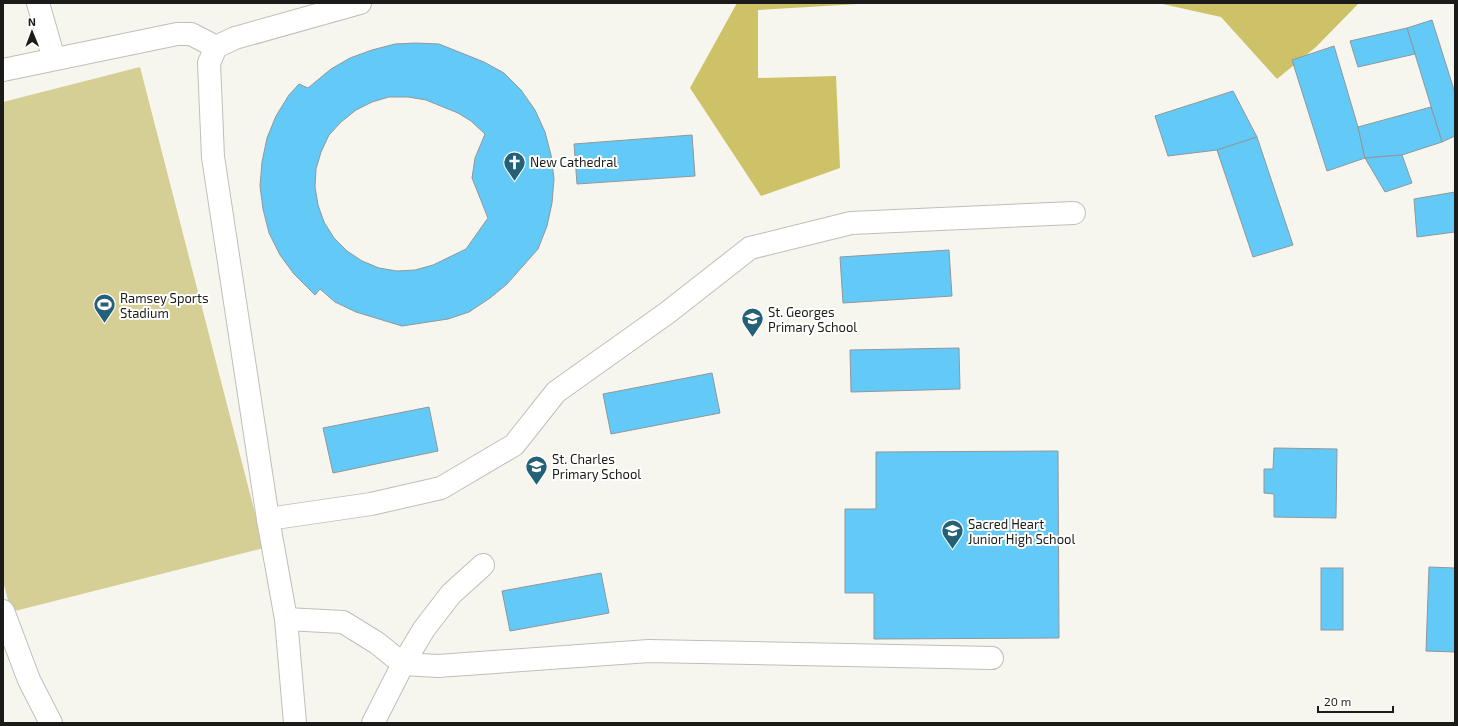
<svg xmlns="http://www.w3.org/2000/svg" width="1458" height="726" viewBox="0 0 1458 726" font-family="'Exo 2',sans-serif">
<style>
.green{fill:#d6cf95}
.forest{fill:#cdc267}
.building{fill:#63c9f6;stroke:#91979a;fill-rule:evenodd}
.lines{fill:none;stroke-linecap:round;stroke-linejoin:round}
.street-casing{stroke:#bfbfb9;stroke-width:24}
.street{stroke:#fff;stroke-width:22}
.labels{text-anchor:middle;stroke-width:4;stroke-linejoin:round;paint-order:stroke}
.poi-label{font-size:13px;fill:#1b1b19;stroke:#fffffe;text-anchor:start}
</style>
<rect width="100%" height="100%" fill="#f6f6ef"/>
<polygon class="green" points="140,67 264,548 11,612 3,581 3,102"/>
<g class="forest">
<polygon points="737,3 875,3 758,10 758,78 836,76 840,168 761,196 690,88"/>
<polygon points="1158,3 1359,3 1316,47 1277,79 1221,17"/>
</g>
<g class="building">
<polygon points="1432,20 1455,93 1455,136 1442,142 1407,28"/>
<polygon points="1407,28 1415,54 1358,67 1350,41"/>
<path d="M416,43L439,44L484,62L504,73L521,90L535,110L545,132L551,155L554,179L552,203L547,226L538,249L507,284L490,298L469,312L448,319L402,326L356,312L335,302L320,289L315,295L294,274L280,255L269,233L263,209L260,186L262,162L267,138L276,116L289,95L299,84L308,88L331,69L350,58L372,50L395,44ZM389,97H408L426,100L458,113L471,121L485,134L475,158L472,178L488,218L466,249L433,265L415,270L397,271L379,268L362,261L347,251L334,238L324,222L318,205L315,187L316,169L321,152L329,135L341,122L356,110L372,102Z"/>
<polygon points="1334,46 1358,127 1365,158 1327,171 1292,60"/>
<polygon points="1233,91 1257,137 1217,150 1168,156 1155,116"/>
<polygon points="1431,107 1442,142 1402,155 1365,158 1358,127"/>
<polygon points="692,135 695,176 577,184 574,144"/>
<polygon points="1257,137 1293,245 1253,257 1217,150"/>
<polygon points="1402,155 1412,183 1385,192 1365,158"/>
<polygon points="1455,192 1455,232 1417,237 1414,199"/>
<polygon points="949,250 952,296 843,303 840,257"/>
<polygon points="959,348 960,389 851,392 850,350"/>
<polygon points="712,373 720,413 611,434 603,394"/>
<polygon points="429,407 438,451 333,473 323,428"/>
<polygon points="1274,448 1337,449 1336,518 1274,517 1274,494 1264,493 1264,469 1273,469"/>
<polygon points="1058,451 1059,638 874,639 874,593 845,593 845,509 876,509 876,452"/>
<polygon points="1429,567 1455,568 1455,652 1426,651"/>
<rect x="1321" y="568" width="22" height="62"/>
<polygon points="601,573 609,613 510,631 502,591"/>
</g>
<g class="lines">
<defs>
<g id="street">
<polyline points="38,3 54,59"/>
<polyline points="3,70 177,34 191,34 216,47"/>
<polyline points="268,519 371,504 441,488 514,445 556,392 667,313 750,248 851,223 1074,213"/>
<polyline points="3,611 29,680 51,723"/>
<polyline points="286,619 343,622 377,643 403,664 438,666 649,651 992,658"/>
<polyline points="295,723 286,619 268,519 213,157 209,63 216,47 235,38 360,3"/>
<polyline points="373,723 403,664 424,629 451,594 483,565"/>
</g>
</defs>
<use href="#street" class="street-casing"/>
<use href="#street" class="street"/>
</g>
<defs>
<symbol id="church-pin" viewBox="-11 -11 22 30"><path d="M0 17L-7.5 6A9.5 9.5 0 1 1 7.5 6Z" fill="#256079" stroke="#fffffe"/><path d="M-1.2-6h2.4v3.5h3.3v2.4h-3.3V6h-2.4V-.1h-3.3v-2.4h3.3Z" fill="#fff"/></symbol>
<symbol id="stadium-pin" viewBox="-11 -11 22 30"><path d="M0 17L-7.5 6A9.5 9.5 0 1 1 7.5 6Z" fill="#256079" stroke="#fffffe"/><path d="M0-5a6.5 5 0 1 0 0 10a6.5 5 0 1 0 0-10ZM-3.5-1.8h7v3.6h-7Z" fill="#fff"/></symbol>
<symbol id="school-pin" viewBox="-11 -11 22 30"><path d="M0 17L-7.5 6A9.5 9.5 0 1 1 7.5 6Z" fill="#256079" stroke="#fffffe"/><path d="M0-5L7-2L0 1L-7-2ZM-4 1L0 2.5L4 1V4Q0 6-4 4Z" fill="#fff"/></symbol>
</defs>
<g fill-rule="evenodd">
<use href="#church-pin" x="502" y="150" width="25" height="34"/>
<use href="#stadium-pin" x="92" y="292" width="25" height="34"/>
<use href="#school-pin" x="740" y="306" width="25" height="34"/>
<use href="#school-pin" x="524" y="454" width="25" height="34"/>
<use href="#school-pin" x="940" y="518" width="25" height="34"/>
</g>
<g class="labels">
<g class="poi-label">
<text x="530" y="167">New Cathedral</text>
<text x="120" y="303">Ramsey Sports<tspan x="120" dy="15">Stadium</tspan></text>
<text x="768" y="317">St. Georges<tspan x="768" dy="15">Primary School</tspan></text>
<text x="552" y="464">St. Charles<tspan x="552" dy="15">Primary School</tspan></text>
<text x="968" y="529">Sacred Heart<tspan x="968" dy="15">Junior High School</tspan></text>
</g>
</g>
<rect width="1458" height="726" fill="none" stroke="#1b1b19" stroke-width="8"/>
<g transform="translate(32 32) rotate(359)" stroke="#fffffe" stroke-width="3" paint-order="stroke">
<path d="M0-3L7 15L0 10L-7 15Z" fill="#1b1b19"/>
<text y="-6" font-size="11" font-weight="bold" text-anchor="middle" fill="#1b1b19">N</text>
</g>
<path d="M1318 706v6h75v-6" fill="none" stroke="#1b1b19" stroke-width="2"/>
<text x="1324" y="706" font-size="12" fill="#1b1b19" stroke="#fffffe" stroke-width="3" paint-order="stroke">20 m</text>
</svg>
